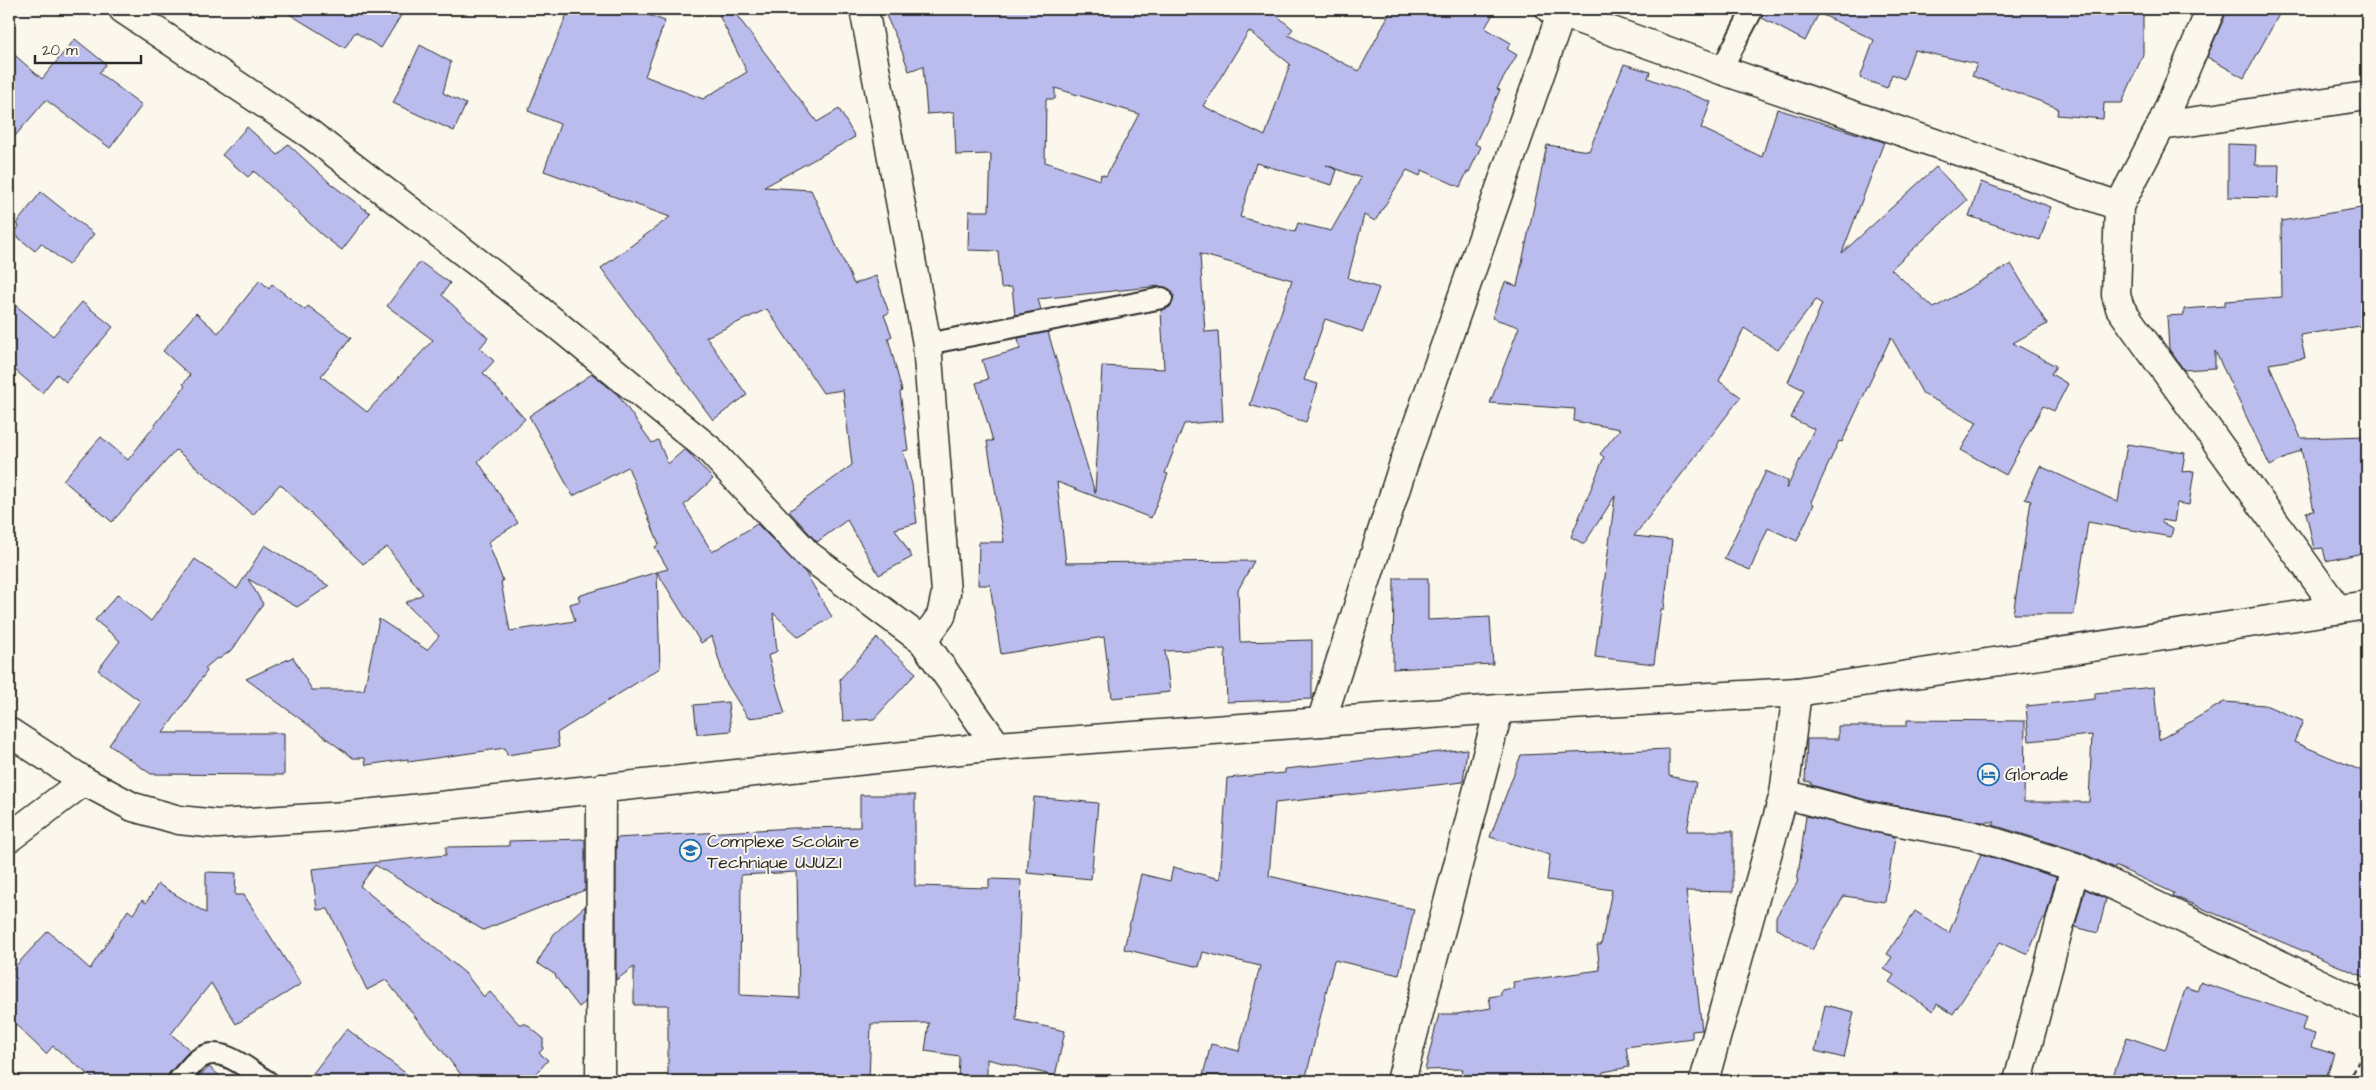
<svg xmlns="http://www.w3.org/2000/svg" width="2376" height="1090" viewBox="0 0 2376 1090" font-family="'Architects Daughter',sans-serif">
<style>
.building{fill:#babcee;stroke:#2b2b2b;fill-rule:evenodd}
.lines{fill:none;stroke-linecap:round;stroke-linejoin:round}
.service-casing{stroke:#2b2b2b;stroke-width:24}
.minor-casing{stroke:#2b2b2b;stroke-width:31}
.tertiary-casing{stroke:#2b2b2b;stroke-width:31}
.path{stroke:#2b2b2b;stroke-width:3;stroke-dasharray:5 4;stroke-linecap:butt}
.service{stroke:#fbf7ec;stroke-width:20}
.minor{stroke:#fbf7ec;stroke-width:28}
.tertiary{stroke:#fbf7ec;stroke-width:28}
.labels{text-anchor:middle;stroke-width:4;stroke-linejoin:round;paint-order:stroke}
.poi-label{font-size:18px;fill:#2b2b2b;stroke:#fbf7ec;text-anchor:start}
</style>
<rect width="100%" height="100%" fill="#fbf7ec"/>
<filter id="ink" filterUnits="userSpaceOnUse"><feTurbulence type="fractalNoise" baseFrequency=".02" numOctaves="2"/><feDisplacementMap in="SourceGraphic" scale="10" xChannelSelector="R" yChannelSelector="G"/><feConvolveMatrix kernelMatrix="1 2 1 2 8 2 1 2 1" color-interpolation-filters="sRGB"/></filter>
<g filter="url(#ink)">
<g class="building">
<polygon points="281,9 405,9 381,48 355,32 345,48"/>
<polygon points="569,9 632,9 665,21 645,76 703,99 747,72 719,15 732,9 817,122 839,109 855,137 764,187 811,190 854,284 876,276 889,313 884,315 892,336 888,338 902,391 900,392 908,450 903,451 912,484 917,523 895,529 912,557 879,575 847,520 817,542 789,511 852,465 843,390 823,393 767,309 706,337 747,395 713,420 601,268 670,217 544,171 560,124 528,111"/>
<path d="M883,9H1269L1293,29L1288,35L1359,71L1392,9H1496L1485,28L1511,43L1507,49L1517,55L1497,89L1500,90L1475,144L1481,147L1469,172H1467L1460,187L1422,170L1420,176L1407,170L1375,221L1364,215L1348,278L1379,288L1363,332L1325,319L1304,380L1318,384L1306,422L1250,405L1292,280L1200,254L1205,332L1218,331L1223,421L1184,424L1165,473L1168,474L1151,518L1057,482L1066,563L1254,561L1238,590L1240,642L1312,640V699L1227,702L1225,649L1165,651L1170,692L1112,698L1104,637L1001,654L990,585H978L979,542H1004L987,441H993L976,383L988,379L982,360L1020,349L1018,338L1048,332L1095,493L1102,366L1164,369L1161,310L1170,307L1174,296L1171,290L1160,286L1038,299L1041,310L1015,315L1012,287L1001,288L998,251L968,250L969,211H989L991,154L956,155L954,112L927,114L923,66L909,71L900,46ZM1249,31L1290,64L1265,136L1203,106ZM1055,88L1139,114L1106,176L1101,174L1100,180L1045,162L1046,99H1055ZM1256,163L1332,185L1337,170L1326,165L1361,178L1331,231L1298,223L1295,232L1240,217Z"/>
<polygon points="1765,9 2143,9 2143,55 2122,103 2104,103 2103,119 2057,115 2058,108 1972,76 1977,64 1914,50 1904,79 1892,74 1887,88 1860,78 1874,40 1819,13 1805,41 1762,18"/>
<polygon points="2228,9 2282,9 2244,78 2207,57"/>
<polygon points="75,39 106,64 99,73 142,105 110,148 46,100 9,143 9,50 42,79"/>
<polygon points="420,45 451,62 443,93 466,104 454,131 393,103"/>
<polygon points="1624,64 1650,72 1648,78 1711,102 1701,128 1762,157 1777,109 1884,142 1842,253 1936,167 1967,200 1891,269 1934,308 2011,264 2047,324 2013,343 2056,366 2051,374 2068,384 2054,411 2043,406 2006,475 1961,450 1977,422 1923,394 1891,337 1842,442 1839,441 1811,502 1814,504 1797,541 1768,528 1750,570 1724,559 1766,471 1788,481 1786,488 1787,488 1814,429 1791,418 1804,390 1788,382 1822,304 1816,300 1778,350 1744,328 1719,381 1741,397 1634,536 1672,540 1664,609 1661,609 1654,664 1595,657 1615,496 1584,544 1571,537 1604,457 1600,454 1620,429 1574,421 1575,409 1490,403 1519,327 1492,318 1505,282 1517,286 1547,145 1589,151"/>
<polygon points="247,127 278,155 288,144 331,184 370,213 342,250 322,235 254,171 248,177 222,155"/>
<polygon points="2228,144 2256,145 2255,165 2279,165 2278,198 2228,197"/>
<polygon points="1981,182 2051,207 2040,240 1969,216"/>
<polygon points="41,192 94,234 68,265 41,243 35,251 14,234 19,226 16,224"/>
<polygon points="2367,207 2367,325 2300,335 2305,358 2269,364 2301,438 2367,436 2367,552 2326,561 2323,548 2314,549 2306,512 2314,511 2301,448 2301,450 2270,466 2215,351 2215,368 2184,370 2169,349 2167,316 2184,315 2184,309 2225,306 2225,301 2282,297 2281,221"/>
<polygon points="420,262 450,283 442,295 488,338 480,348 494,361 483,373 525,419 478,461 518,523 488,542 503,581 501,582 510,631 575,621 570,604 580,601 578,596 657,572 660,668 557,733 559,747 507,755 505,748 408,762 408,759 366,765 365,758 353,758 246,679 293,657 312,690 364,690 379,619 427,650 439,636 405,603 423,594 387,547 363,564 280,484 253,515 176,450 112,522 63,480 101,437 128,460 185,386 183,384 190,375 163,351 196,313 218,333 260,280 269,289 272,284 305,310 308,306 351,338 321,376 367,412 433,340 387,306"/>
<polygon points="9,300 53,336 82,302 113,327 66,382 57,374 42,393 9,365"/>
<polygon points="592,374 618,395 652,443 658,440 668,464 685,449 713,479 684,505 712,552 757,524 805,572 832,617 799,637 773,613 777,651 768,656 785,714 748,718 725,681 712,636 701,643 657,572 668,569 655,547 659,544 628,467 573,496 529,416"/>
<polygon points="2127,444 2185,453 2182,472 2194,471 2189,505 2177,503 2174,522 2162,520 2162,523 2173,528 2171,537 2088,522 2074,614 2013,614 2031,501 2025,499 2040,466 2118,502"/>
<polygon points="265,545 329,586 297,607 248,579 263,604 233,649 219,659 217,658 205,668 207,671 163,733 284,733 284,775 151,774 148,772 109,745 140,701 98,670 120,641 95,620 118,594 151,621 195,559 237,589"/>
<polygon points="1394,578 1428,578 1428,620 1490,617 1493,664 1393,669"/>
<polygon points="877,638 916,673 874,719 843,721 840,679"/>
<polygon points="2154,687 2159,740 2224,702 2265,705 2303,721 2294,742 2367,773 2367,978 2173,896 2174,893 2115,866 2114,868 2080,852 1993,825 1995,822 1982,822 1866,800 1811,785 1811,782 1805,781 1807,739 1838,739 1838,726 1907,726 1907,720 2025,721 2024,802 2089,802 2092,735 2029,741 2026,706 2095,699 2095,693"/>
<polygon points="728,702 731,731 697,734 694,705"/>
<polygon points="1467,749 1463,782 1275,803 1269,876 1414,909 1399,975 1334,960 1305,1081 1222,1081 1222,1076 1203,1075 1211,1044 1239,1051 1260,966 1203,952 1199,967 1124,949 1141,874 1170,881 1173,867 1220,879 1227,778 1285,773 1285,769"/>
<polygon points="1669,749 1669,776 1696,782 1687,831 1733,831 1733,892 1686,891 1702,1030 1692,1031 1692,1038 1626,1047 1629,1067 1603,1072 1600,1081 1459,1081 1463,1069 1425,1070 1439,1014 1457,1014 1491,1008 1489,997 1501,995 1501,990 1514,988 1513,982 1600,970 1597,945 1601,945 1612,890 1547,880 1550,855 1490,837 1521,755"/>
<path d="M860,795H915V886L989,888V879L1021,880L1016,1020L1065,1031L1055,1076L987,1059V1081H958L959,1056L925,1051L929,1023L871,1024L869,1081H668V1005H634V967L616,980V838L793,828L860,827ZM797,872L799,998L740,995L741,875Z"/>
<polygon points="1034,797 1098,803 1091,879 1027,873"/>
<polygon points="1806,816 1895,837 1885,902 1844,896 1812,950 1776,928 1776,917 1797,883"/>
<polygon points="582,839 585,840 585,890 483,930 375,865 360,886 465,973 484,997 490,992 519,1024 526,1024 543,1038 543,1049 539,1053 548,1060 530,1081 466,1081 386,980 367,990 328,909 317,910 312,869 446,855 446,847 509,846 509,841"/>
<polygon points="1981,854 2056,877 2045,920 2043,919 2028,954 2000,942 1953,1014 1937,1004 1933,1011 1889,982 1894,975 1884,969 1892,957 1887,954 1915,911 1949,933"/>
<polygon points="206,872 236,873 235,895 244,895 301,984 236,1024 211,983 171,1034 190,1050 169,1073 166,1081 96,1081 53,1046 46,1054 9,1018 9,973 48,931 90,969 128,910 133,914 142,900 146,903 158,884 206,913"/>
<polygon points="2085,889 2106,899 2098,933 2075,927"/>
<polygon points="585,906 585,1002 579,1007 555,976 556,975 537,963 554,934"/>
<polygon points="2200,982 2306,1017 2302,1030 2315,1034 2311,1047 2334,1054 2325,1081 2111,1081 2127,1037 2165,1050 2186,987 2197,991"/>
<polygon points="1825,1005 1854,1012 1844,1058 1815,1051"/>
<polygon points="347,1029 416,1081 307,1081"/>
<polygon points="209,1067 226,1081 194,1081"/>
</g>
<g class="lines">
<defs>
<g id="service">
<polyline points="1721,70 1753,9"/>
<polyline points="927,344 1162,298"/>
<path d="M178,1081C185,1074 192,1063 200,1058C222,1044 248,1070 267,1081"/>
</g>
<g id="minor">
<polyline points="123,9 310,134 534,306 710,450 808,555 923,641 997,746"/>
<polyline points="864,9 927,344 946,593 941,616 923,641"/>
<polyline points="1550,9 1721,70 2119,206"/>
<polyline points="2161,126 2211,9"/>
<polyline points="2338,610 2120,308 2116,295 2119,206 2161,126 2367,96"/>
<polyline points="1321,722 1402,469 1561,14"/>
<polyline points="1784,794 1863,815 1975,836 2075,867 2367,1006"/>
<polyline points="9,838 84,781"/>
<polyline points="600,1081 601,788"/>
<polyline points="1401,1081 1499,709"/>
<polyline points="1704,1081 1784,794 1797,692"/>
<polyline points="2018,1081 2075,867"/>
</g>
<polyline id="tertiary" points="9,732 84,781 133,807 179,820 217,824 346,816 997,746 1499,709 1797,692 2367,605"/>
</defs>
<use href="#service" class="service-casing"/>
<use href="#minor" class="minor-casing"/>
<use href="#tertiary" class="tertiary-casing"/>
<polyline class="path" points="2348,1081 2367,1047"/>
<use href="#service" class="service"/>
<use href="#minor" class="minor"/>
<use href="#tertiary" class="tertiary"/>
</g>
</g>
<defs>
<symbol id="hotel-ring" viewBox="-11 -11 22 22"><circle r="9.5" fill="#fbf7ec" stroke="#1f6fb2" stroke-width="1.5"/><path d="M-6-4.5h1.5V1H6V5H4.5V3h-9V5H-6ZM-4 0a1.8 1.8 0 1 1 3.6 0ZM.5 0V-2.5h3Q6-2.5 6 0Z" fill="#1f6fb2"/></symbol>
<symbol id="school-ring" viewBox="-11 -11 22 22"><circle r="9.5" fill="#fbf7ec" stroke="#1f6fb2" stroke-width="1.5"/><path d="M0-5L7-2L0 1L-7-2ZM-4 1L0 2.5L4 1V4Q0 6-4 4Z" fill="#1f6fb2"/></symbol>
</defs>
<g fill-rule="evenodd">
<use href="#hotel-ring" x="1976" y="762" width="25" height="25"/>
<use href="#school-ring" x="678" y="838" width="25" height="25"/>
</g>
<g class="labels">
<g class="poi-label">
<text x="2005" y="780">Glorade</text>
<text x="707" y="847">Complexe Scolaire<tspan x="707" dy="21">Technique UJUZI</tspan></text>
</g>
</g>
<rect width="2376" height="1090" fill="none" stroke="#fbf7ec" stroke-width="30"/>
<rect x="15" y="15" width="2346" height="1060" fill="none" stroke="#2b2b2b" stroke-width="2" filter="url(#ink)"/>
<path d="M35 55v8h106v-8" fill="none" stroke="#2b2b2b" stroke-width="2.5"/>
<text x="42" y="55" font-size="15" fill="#2b2b2b" stroke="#fbf7ec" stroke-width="4" paint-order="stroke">20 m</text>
</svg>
